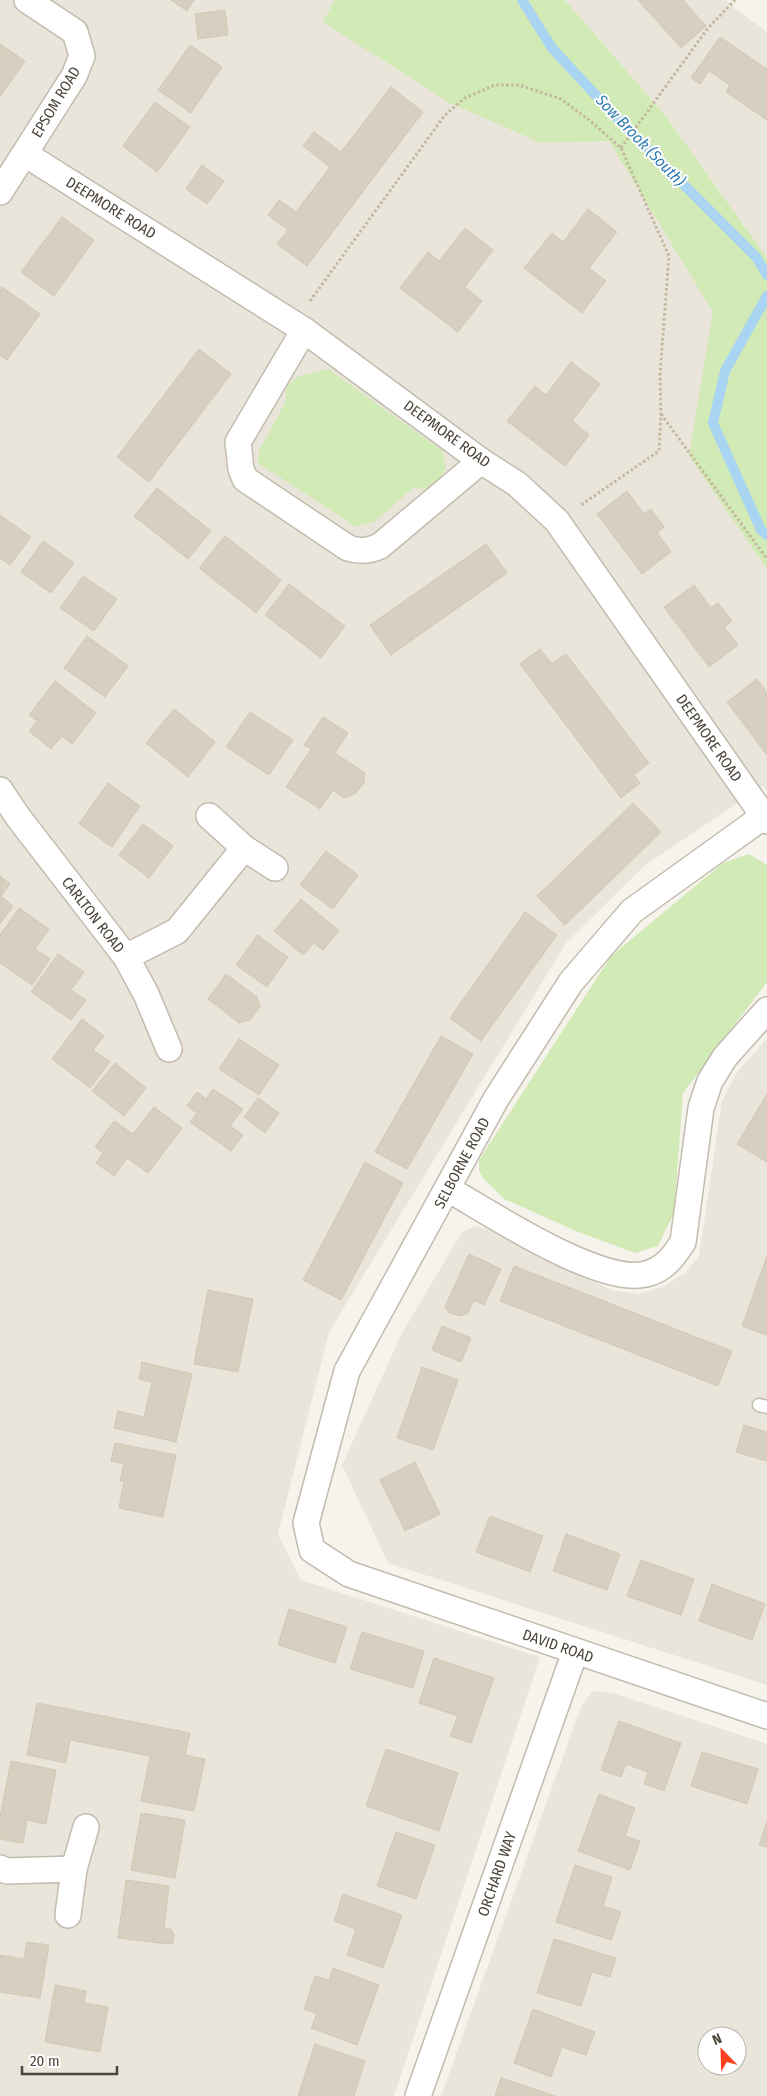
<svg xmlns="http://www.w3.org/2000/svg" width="767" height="2096" viewBox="0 0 767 2096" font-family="'Fira Sans Condensed',sans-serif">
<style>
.residential{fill:#eae5da;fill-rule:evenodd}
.green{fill:#d2eab5}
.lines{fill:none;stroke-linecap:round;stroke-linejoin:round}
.stream{stroke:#a9d4f2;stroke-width:10}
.building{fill:#d8cfc1;stroke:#d3c7b4}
.lane-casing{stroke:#c2bbae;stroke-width:15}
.street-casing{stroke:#c2bbae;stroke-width:28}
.path{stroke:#c4b79f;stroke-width:3;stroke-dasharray:2.5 2.5;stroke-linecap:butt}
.lane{stroke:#fff;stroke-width:12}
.street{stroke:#fff;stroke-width:25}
.labels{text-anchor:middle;stroke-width:4;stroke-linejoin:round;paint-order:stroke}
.street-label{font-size:15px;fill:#4b4439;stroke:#fff}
.water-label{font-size:16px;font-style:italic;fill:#2e7ab2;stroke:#fff}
</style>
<rect width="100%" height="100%" fill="#f6f3ec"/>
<g class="residential">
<polygon points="0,0 335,0 324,22 541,143 609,141 714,312 689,456 767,564 767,791 763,786 644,866 566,943 329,1332 278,1534 301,1580 540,1657 394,2096 0,2096"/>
<polygon points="565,0 726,0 737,10 767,32 767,258 665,115"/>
<polygon points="767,1039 767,1685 388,1563 342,1465 401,1335 462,1232 476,1226 492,1231 611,1290 639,1294 664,1286 685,1273 699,1256 722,1101 737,1072"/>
<path d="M593,1691L613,1693L767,1744V2096H441L582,1704ZM707,2036H737V2066H707Z"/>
</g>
<g class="green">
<polygon points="335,0 565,0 665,115 767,258 767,569 689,456 713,312 609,141 541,143 450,103 323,22"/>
<path d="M328,369L443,451L446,468C438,482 431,492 413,488L374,522L356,527L258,463L259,451L285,403L286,386L298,377Z"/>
<polygon points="749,854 767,865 767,982 683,1093 674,1213 658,1246 635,1253 576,1231 504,1199 483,1178 479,1171 479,1160 611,956 723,863"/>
</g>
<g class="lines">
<g class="stream">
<polyline points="522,0 552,48 617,118 756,257 767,275"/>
<polyline points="767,296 725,371 713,423 761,530 767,535"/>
</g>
</g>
<g class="building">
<polygon points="171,0 194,0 187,11"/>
<polygon points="638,0 683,0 706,26 681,48"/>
<polygon points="225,10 228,35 198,39 195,14"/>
<polygon points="720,37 767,69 767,120 726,92 730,85 709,71 700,84 691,78"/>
<polygon points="0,44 25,61 0,97"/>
<polygon points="190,45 222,67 191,113 158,90"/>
<polygon points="391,87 423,112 307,266 277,244 288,230 268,215 279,200 296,212 330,167 303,146 314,132 341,152"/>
<polygon points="155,102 190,127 157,172 123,146"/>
<polygon points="202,165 224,181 207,204 186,189"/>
<polygon points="588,209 617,232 589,268 606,281 582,313 524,268 552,233 563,242"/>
<polygon points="62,217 94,240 54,296 21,272"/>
<polygon points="465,228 493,250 465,287 482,301 458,332 400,288 428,252 439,261"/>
<polygon points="2,287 40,314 7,360 0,355 0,290"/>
<polygon points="199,349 231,374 149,482 117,457"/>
<polygon points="571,362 600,384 572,421 589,435 565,466 507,421 535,386 546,395"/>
<polygon points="157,488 211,531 188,559 134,516"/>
<polygon points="627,491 644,514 651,509 664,527 657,533 671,552 642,574 597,514"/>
<polygon points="0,515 31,537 10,565 0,558"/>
<polygon points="225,536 281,580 256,613 199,568"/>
<polygon points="43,541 74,563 51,593 21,572"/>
<polygon points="486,544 507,573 391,655 370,625"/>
<polygon points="83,576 117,599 94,631 60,608"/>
<polygon points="289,584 345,626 321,658 265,615"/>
<polygon points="694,585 711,608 718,603 732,621 724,627 738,645 709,667 664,607"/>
<polygon points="87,636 128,666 105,697 64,668"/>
<polygon points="540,649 552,664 566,654 649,763 634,775 640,783 621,798 520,664"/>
<polygon points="757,679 767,693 767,755 727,702"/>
<polygon points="55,681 96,713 72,744 62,736 51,749 29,731 37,721 29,715"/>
<polygon points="174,709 215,742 188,777 146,743"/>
<polygon points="250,712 293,740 269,775 226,747"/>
<polygon points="323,717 348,733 335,753 365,773 364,783 355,794 344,798 333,790 320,809 286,787 311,749 304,745"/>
<polygon points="108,783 140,806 112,847 79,824"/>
<polygon points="633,803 661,832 565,925 537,896"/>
<polygon points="143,824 173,846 149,878 119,855"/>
<polygon points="326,851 358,875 333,909 300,885"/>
<polygon points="0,876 10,884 1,896 13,906 0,924"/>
<polygon points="301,899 339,931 323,950 314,943 303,955 274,931"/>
<polygon points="19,908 49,929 35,949 50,959 32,985 0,963 0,935"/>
<polygon points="525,912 557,935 481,1041 450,1018"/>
<polygon points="257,935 288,957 267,987 236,965"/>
<polygon points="58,954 84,972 71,990 86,1000 71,1020 31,992"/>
<polygon points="226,974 257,997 260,1007 250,1020 239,1023 208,999"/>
<polygon points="82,1019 104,1036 93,1050 110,1062 90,1088 52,1059"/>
<polygon points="441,1036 473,1054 407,1169 375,1152"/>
<polygon points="239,1039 279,1065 259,1095 219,1069"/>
<polygon points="115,1063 146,1088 124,1116 92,1091"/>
<polygon points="213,1089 243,1109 230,1126 243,1135 231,1151 190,1122 197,1113 187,1106 197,1092 206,1099"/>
<polygon points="767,1094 767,1162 737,1144"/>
<polygon points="258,1098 279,1113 265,1133 244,1117"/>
<polygon points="154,1107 182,1128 148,1173 127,1158 114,1176 96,1163 103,1153 95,1147 114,1121 133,1134"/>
<polygon points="365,1162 403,1183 341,1300 303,1280"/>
<polygon points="469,1254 501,1269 484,1305 474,1300 468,1313 461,1316 449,1313 445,1307"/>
<polygon points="767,1256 767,1335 742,1326"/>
<polygon points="514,1266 732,1351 718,1386 500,1301"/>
<polygon points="208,1290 253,1299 238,1372 194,1364"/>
<polygon points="442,1326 471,1338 461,1362 432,1350"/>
<polygon points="142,1362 192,1374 176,1442 114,1428 118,1411 144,1417 152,1382 139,1379"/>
<polygon points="422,1367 458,1380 433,1450 397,1438"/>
<polygon points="744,1425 767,1432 767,1461 736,1452"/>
<polygon points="115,1443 176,1455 163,1517 119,1508 124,1481 120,1481 124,1464 111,1461"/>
<polygon points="415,1462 440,1514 405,1531 380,1480"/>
<polygon points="490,1516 543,1536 530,1572 476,1552"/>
<polygon points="566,1534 620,1554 607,1590 553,1571"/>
<polygon points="641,1560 694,1579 681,1615 627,1596"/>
<polygon points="712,1584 765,1604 752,1640 699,1621"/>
<polygon points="289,1609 347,1627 335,1663 278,1645"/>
<polygon points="362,1632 424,1651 413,1688 350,1669"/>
<polygon points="434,1658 494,1678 471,1743 450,1736 458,1716 419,1703"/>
<polygon points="37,1703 190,1733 185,1755 205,1759 194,1811 141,1801 150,1756 70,1740 66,1763 27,1755"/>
<polygon points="619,1721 681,1743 664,1791 644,1784 648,1772 626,1764 621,1777 601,1770"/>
<polygon points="386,1749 458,1773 439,1831 366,1806"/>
<polygon points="702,1752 758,1769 747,1804 691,1786"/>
<polygon points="11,1761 56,1770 46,1824 27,1820 23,1843 0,1839 0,1817"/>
<polygon points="599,1794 635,1808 625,1836 640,1841 630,1870 578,1851"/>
<polygon points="141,1813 185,1820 175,1878 131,1870"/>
<polygon points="767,1822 767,1847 759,1845"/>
<polygon points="396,1832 435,1845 416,1899 377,1886"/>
<polygon points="575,1865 612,1877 603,1906 621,1912 611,1940 556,1922"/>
<polygon points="126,1880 169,1886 164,1929 171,1929 174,1935 173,1943 167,1944 118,1938"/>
<polygon points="343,1894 402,1915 383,1968 347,1955 356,1929 334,1921"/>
<polygon points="554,1939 616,1958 610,1977 592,1972 581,2006 537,1993"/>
<polygon points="27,1942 49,1945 40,1998 0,1992 0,1955 24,1959"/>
<polygon points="333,1968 379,1985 357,2045 311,2028 317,2014 304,2009 315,1976 329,1980"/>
<polygon points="55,1985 86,1991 84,2003 108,2007 100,2052 45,2042"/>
<polygon points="533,2009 595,2032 586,2055 562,2047 551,2077 514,2063"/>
<polygon points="315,2044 365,2061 354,2096 298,2096"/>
<polygon points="501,2078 555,2096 495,2096"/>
</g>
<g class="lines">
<defs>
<polyline id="lane" points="759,1405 767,1407"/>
<g id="street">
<polyline points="25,154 304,330 481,461 517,484 557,521 767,821"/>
<polyline points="0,192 74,76 82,56 75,32 27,0"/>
<path d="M304,330L238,442L241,469L245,479L348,548C360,552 369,551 380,546L481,461"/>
<polyline points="0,790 18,817 126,957 146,994 169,1049"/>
<polyline points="209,816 244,848 275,868"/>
<polyline points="764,816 632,911 571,982 496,1099 347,1371 306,1523 312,1550 349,1574 767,1716"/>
<polyline points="126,957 177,931 244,848"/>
<path d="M448,1189C490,1213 600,1286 646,1274C664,1270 674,1256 683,1242L701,1108L710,1081L725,1057L767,1010"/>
<polyline points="0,1868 7,1871 74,1869"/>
<polyline points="68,1915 74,1869 86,1827"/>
<polyline points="418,2096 575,1652"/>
</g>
</defs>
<use href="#lane" class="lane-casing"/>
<use href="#street" class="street-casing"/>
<g class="path">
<polyline points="621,148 708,28 735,0"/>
<polyline points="310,301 445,115 465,98 495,85 519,85 561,99 588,119 621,148 669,256 660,374 661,414 659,451 581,505"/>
<polyline points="661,414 767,559"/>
</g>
<use href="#lane" class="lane"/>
<use href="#street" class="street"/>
</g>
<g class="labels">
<g class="street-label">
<text transform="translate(56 102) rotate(-59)" y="5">EPSOM ROAD</text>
<text transform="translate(111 208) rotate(32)" y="5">DEEPMORE ROAD</text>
<text transform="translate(447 434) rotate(36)" y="5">DEEPMORE ROAD</text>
<text transform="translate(709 738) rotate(55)" y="5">DEEPMORE ROAD</text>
<text transform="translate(93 915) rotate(52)" y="5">CARLTON ROAD</text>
<text transform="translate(462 1163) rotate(-62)" y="5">SELBORNE ROAD</text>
<text transform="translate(558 1646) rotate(19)" y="5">DAVID ROAD</text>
<text transform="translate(497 1874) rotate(-71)" y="5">ORCHARD WAY</text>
</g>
<g class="water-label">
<text transform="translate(641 140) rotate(46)" y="6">Sow Brook (South)</text>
</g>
</g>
<g transform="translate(722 2051) rotate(337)"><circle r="24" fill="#ffffff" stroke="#b7b4b0"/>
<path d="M0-4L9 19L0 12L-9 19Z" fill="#fc3f1d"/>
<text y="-8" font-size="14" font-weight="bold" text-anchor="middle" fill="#4b4439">N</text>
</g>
<path d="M22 2066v8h95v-8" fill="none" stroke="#4b4439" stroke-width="2.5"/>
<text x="30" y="2066" font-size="15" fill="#4b4439" stroke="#ffffff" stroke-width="4" paint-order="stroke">20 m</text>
</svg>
